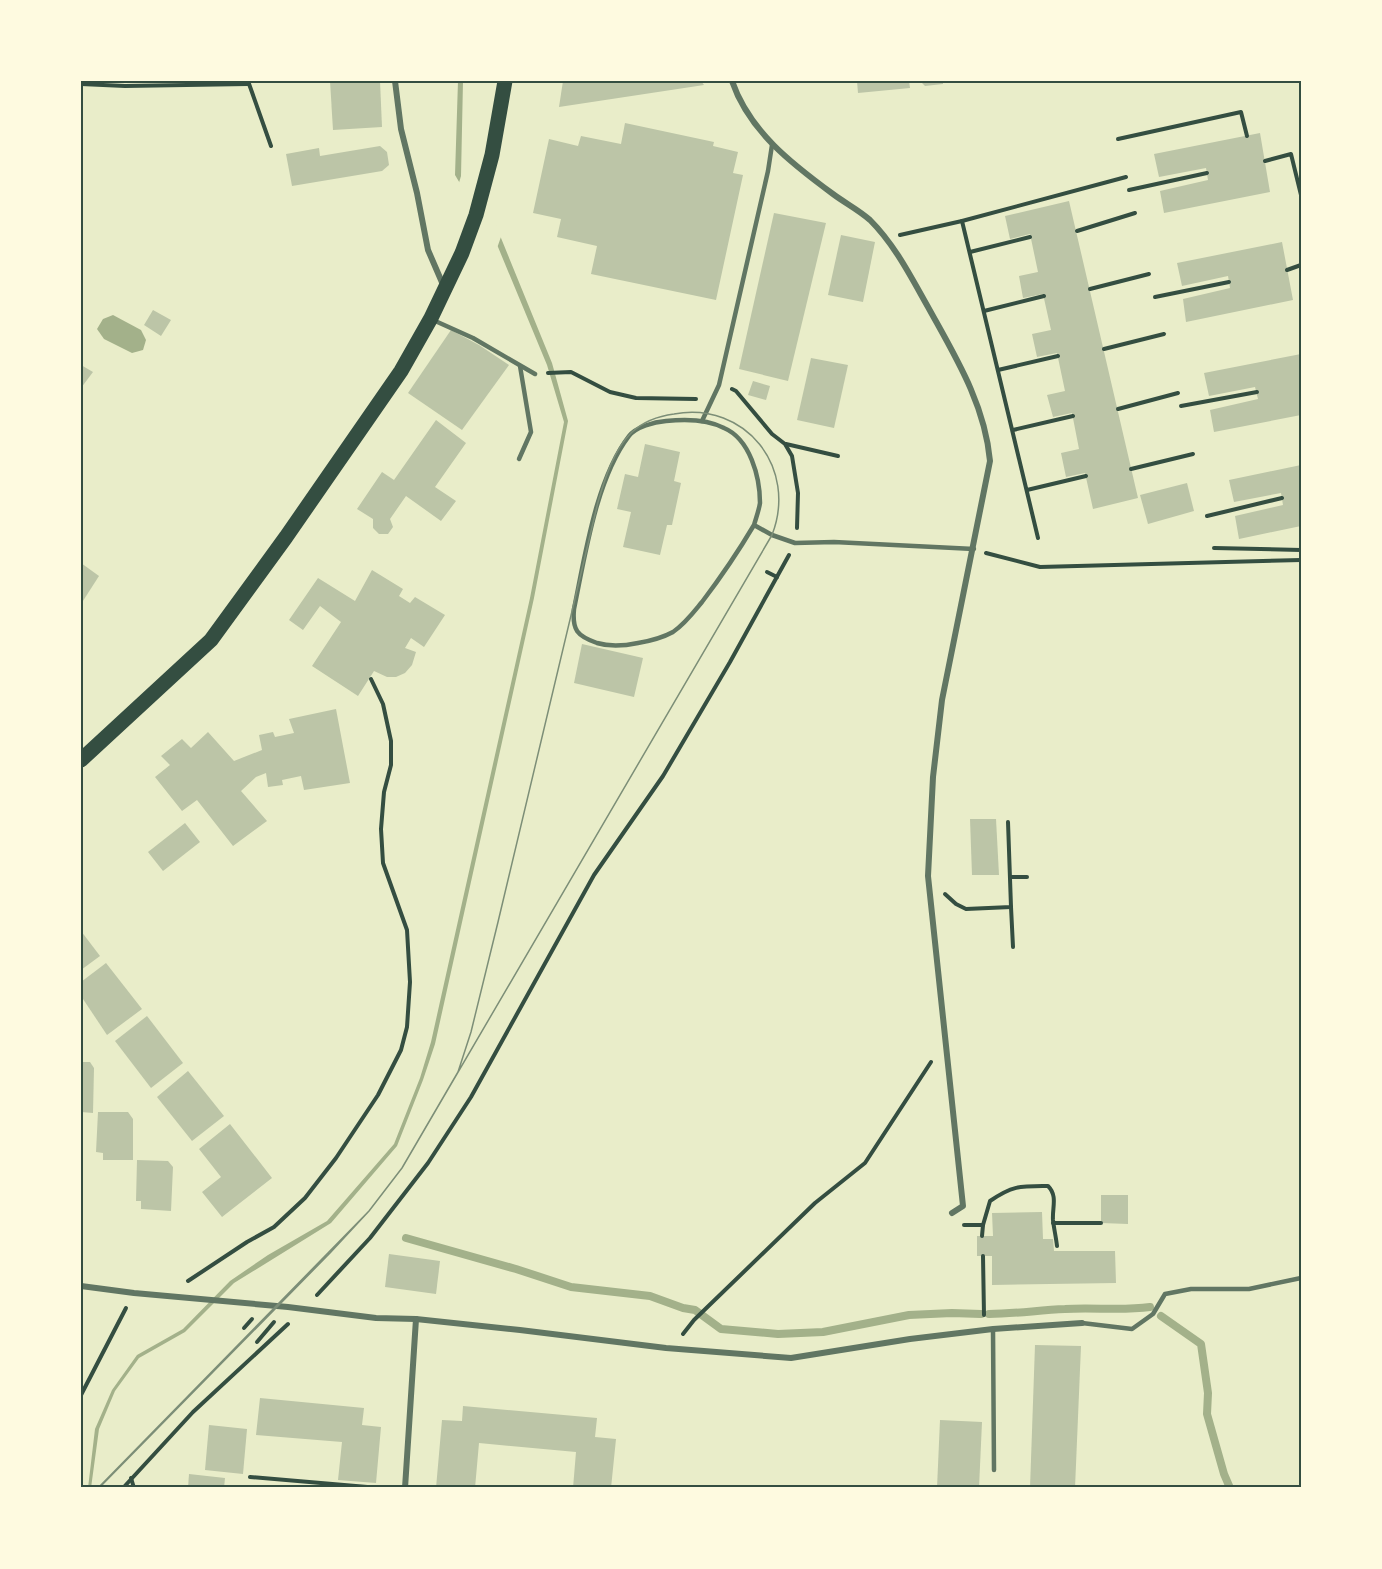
<svg xmlns="http://www.w3.org/2000/svg" width="1382" height="1569" viewBox="0 0 1382 1569" font-family="'Fira Sans Condensed',sans-serif">
<style>
.water{fill:#a3b18a}
.pier{fill:#e9edc9}
.lines{fill:none;stroke-linecap:round;stroke-linejoin:round}
.stream{stroke:#a3b18a;stroke-width:8}
.building{fill:#bcc5a7}
.path{stroke:#344e41;stroke-width:4}
.service{stroke:#617663;stroke-width:4.5}
.minor{stroke:#617663;stroke-width:6}
.primary{stroke:#344e41;stroke-width:15}
.tram{stroke:#7c8e77;stroke-width:1.5}
.neatline{fill:none;stroke:#344e41;stroke-width:2}
</style>
<rect width="100%" height="100%" fill="#e9edc9"/>
<g class="water">
<polygon points="458,81 463,81 461,176 501,238 552,363 568,421 534,598 435,1044 423,1080 397,1146 331,1223 234,1283 185,1332 139,1358 115,1391 99,1429 91,1488 88,1488 95,1429 112,1390 137,1355 183,1329 230,1281 268,1255 327,1221 394,1144 420,1078 431,1042 530,598 564,422 547,365 498,247 455,175"/>
<polygon points="113,315 141,330 146,340 143,350 132,353 104,339 97,329 103,319"/>
</g>
<polygon class="pier" points="464,166 464,175 502,234 496,251 458,186"/>
<g class="lines">
<g class="stream">
<polyline points="406,1238 516,1269 571,1287 650,1296 683,1308 695,1310 721,1329 778,1334 823,1332 909,1315 952,1313 981,1314"/>
<path d="M989,1314C1015,1314 1039,1310 1065,1309C1093,1307 1121,1311 1150,1307"/>
<polyline points="1161,1316 1201,1344 1208,1393 1207,1414 1224,1474 1230,1488"/>
</g>
</g>
<g class="building">
<polygon points="330,81 380,81 382,127 333,130"/>
<polygon points="563,81 701,81 704,85 559,107"/>
<polygon points="857,81 909,81 910,88 858,93"/>
<polygon points="920,81 943,81 943,84 925,86"/>
<polygon points="625,123 714,142 713,146 738,152 733,173 743,175 716,300 591,274 597,246 557,237 561,219 533,213 549,139 578,146 581,136 621,144"/>
<polygon points="1260,133 1270,192 1164,213 1160,191 1208,180 1206,168 1159,177 1154,154"/>
<polygon points="380,146 387,152 389,165 382,171 292,186 286,154 319,148 320,156"/>
<polygon points="1069,201 1138,498 1093,509 1085,473 1066,477 1061,453 1079,449 1072,413 1053,417 1047,395 1065,391 1057,353 1037,357 1032,334 1051,330 1043,294 1023,298 1019,276 1038,272 1030,234 1010,239 1005,216"/>
<polygon points="774,213 826,223 788,381 739,369"/>
<polygon points="841,235 875,242 863,302 828,295"/>
<polygon points="1282,242 1293,300 1186,322 1183,299 1230,288 1228,276 1182,286 1177,263"/>
<polygon points="153,310 171,320 161,336 144,325"/>
<polygon points="451,330 479,345 509,365 462,430 408,393"/>
<polygon points="1301,354 1301,415 1214,432 1210,410 1258,399 1255,387 1209,396 1204,373"/>
<polygon points="811,358 848,365 834,428 797,420"/>
<polygon points="81,365 93,372 81,388"/>
<polygon points="753,381 770,386 766,400 748,395"/>
<polygon points="436,420 466,443 435,487 456,501 441,521 406,496 390,519 393,527 388,534 379,534 373,528 373,519 357,509 382,472 394,480"/>
<polygon points="645,444 680,452 674,481 681,483 672,525 667,525 660,555 623,547 631,512 617,509 625,474 638,477"/>
<polygon points="1301,465 1301,526 1239,539 1235,516 1283,505 1281,493 1234,502 1229,480"/>
<polygon points="1187,483 1194,511 1148,524 1140,495"/>
<polygon points="81,563 99,576 81,604"/>
<polygon points="372,570 403,589 399,596 410,603 415,597 445,615 424,647 411,638 405,648 416,652 412,665 405,673 396,677 387,677 374,671 358,696 312,666 341,622 320,606 303,630 289,620 318,578 355,601"/>
<polygon points="582,644 643,658 634,697 574,683"/>
<polygon points="336,709 350,783 304,790 301,776 282,780 283,785 268,787 266,773 256,777 241,791 267,821 233,846 197,800 182,811 155,777 170,765 161,756 182,739 191,748 208,732 234,761 262,750 259,735 273,732 275,737 294,733 289,719"/>
<polygon points="970,819 996,819 999,875 972,875"/>
<polygon points="185,823 200,842 163,871 148,852"/>
<polygon points="81,931 100,956 81,970"/>
<polygon points="106,963 142,1009 107,1035 81,996 81,982"/>
<polygon points="147,1016 183,1063 151,1088 115,1041"/>
<polygon points="81,1062 90,1062 94,1068 93,1113 81,1112"/>
<polygon points="188,1071 224,1116 192,1141 157,1097"/>
<polygon points="98,1112 128,1112 133,1119 133,1160 103,1160 103,1153 96,1152"/>
<polygon points="230,1124 272,1178 222,1217 202,1192 221,1177 199,1149"/>
<polygon points="137,1160 168,1161 173,1167 171,1211 141,1209 141,1201 136,1201"/>
<polygon points="1101,1195 1128,1195 1128,1224 1101,1223"/>
<polygon points="1042,1212 1043,1239 1053,1239 1054,1251 1115,1251 1116,1283 992,1285 992,1256 977,1256 977,1236 993,1236 992,1213"/>
<polygon points="389,1254 440,1261 436,1294 385,1287"/>
<polygon points="1035,1345 1081,1346 1075,1488 1030,1488"/>
<polygon points="260,1398 364,1408 362,1425 381,1427 376,1483 338,1480 342,1442 256,1435"/>
<polygon points="463,1406 597,1418 595,1437 616,1439 611,1488 573,1488 576,1452 479,1443 475,1488 436,1488 442,1420 462,1421"/>
<polygon points="940,1420 982,1422 979,1488 937,1488"/>
<polygon points="209,1425 247,1429 243,1474 205,1470"/>
<polygon points="189,1474 225,1478 224,1488 188,1488"/>
</g>
<g class="lines">
<g class="path">
<polyline points="248,81 271,146"/>
<polyline points="81,84 125,86 248,84"/>
<polyline points="1118,139 1241,112 1247,136"/>
<polyline points="1265,161 1291,154 1301,195"/>
<polyline points="1129,190 1207,173"/>
<polyline points="962,221 1038,538"/>
<polyline points="1077,231 1135,213"/>
<polyline points="900,235 962,221 1126,177"/>
<polyline points="970,252 1030,237"/>
<polyline points="1287,270 1301,265"/>
<polyline points="1090,289 1149,274"/>
<polyline points="1155,297 1229,282"/>
<polyline points="984,311 1044,296"/>
<polyline points="1104,349 1164,334"/>
<polyline points="998,370 1058,356"/>
<polyline points="548,373 571,372 610,392 636,398 696,399"/>
<polyline points="732,389 736,391 772,434 785,444 792,456 798,493 797,528"/>
<polyline points="1181,406 1257,392"/>
<polyline points="1118,409 1178,393"/>
<polyline points="1013,430 1073,416"/>
<polyline points="786,444 838,456"/>
<polyline points="1131,469 1193,454"/>
<polyline points="1027,490 1086,476"/>
<polyline points="1207,516 1282,498"/>
<polyline points="1214,548 1301,550"/>
<polyline points="986,553 1040,567 1301,560"/>
<polyline points="767,572 777,577"/>
<polyline points="1010,877 1027,877"/>
<polyline points="945,894 956,904 966,909 1011,907 1008,822"/>
<polyline points="1011,907 1013,947"/>
<polyline points="1053,1223 1101,1223"/>
<path d="M964,1225H983L990,1201C1013,1185 1021,1186 1048,1186C1058,1196 1052,1208 1053,1220C1054,1229 1056,1237 1057,1246"/>
<polyline points="982,1236 983,1225"/>
<polyline points="983,1256 984,1315"/>
<polyline points="188,1281 247,1242 274,1227 305,1198 336,1158 378,1095 401,1050 407,1027 410,982 407,930 383,863 381,829 384,792 391,765 391,741 383,704 371,679"/>
<polyline points="317,1295 370,1238 428,1163 471,1097 594,875 663,776 730,662 789,555"/>
<polyline points="244,1328 252,1319"/>
<polyline points="683,1334 694,1320 815,1203 865,1163 931,1062"/>
<polyline points="257,1342 274,1322"/>
<polyline points="81,1395 126,1308"/>
<polyline points="250,1477 379,1488"/>
<polyline points="131,1478 134,1488"/>
<polyline points="123,1488 193,1412 288,1324"/>
</g>
<g class="service">
<polyline points="433,320 473,338 535,374"/>
<polyline points="702,421 719,385 768,171 772,145"/>
<polyline points="519,459 531,432 520,366"/>
<path d="M754,525C738,552 721,577 702,602C693,613 685,624 673,632C662,638 650,641 638,643C624,646 610,647 597,643C577,636 572,630 574,609C585,556 596,479 629,436C636,427 654,422 666,421C685,419 707,419 724,428C750,439 760,477 760,503C759,510 756,518 754,525L772,535L795,543L834,542L974,549"/>
<polyline points="1082,1323 1132,1329 1153,1314 1165,1294 1191,1289 1249,1289 1301,1278"/>
<polyline points="993,1329 994,1470"/>
</g>
<g class="minor">
<polyline points="395,81 401,129 417,193 428,250 444,287"/>
<path d="M732,81C749,131 792,164 833,194C845,203 859,210 870,220C895,245 911,277 928,307C955,356 985,404 990,461L942,700L933,777L928,876L963,1206L952,1213"/>
<polyline points="81,1286 134,1293 288,1307 376,1318 416,1319 520,1330 666,1348 791,1358 910,1339 993,1329 1082,1323"/>
<polyline points="405,1488 416,1319"/>
</g>
<polyline class="primary" points="81,760 211,640 286,537 401,371 431,318 462,253 476,215 492,155 505,81"/>
<path class="tram" d="M98,1488L369,1211L402,1168L458,1072L471,1032L498,922L598,502C605,478 614,449 632,432C643,422 659,416 674,414C746,401 798,468 772,535L402,1168L369,1211L330,1253L99,1488"/>
</g>
<rect width="1382" height="1569" fill="none" stroke="#fefae0" stroke-width="165"/>
<rect x="82" y="82" width="1218" height="1404" class="neatline"/>
</svg>
